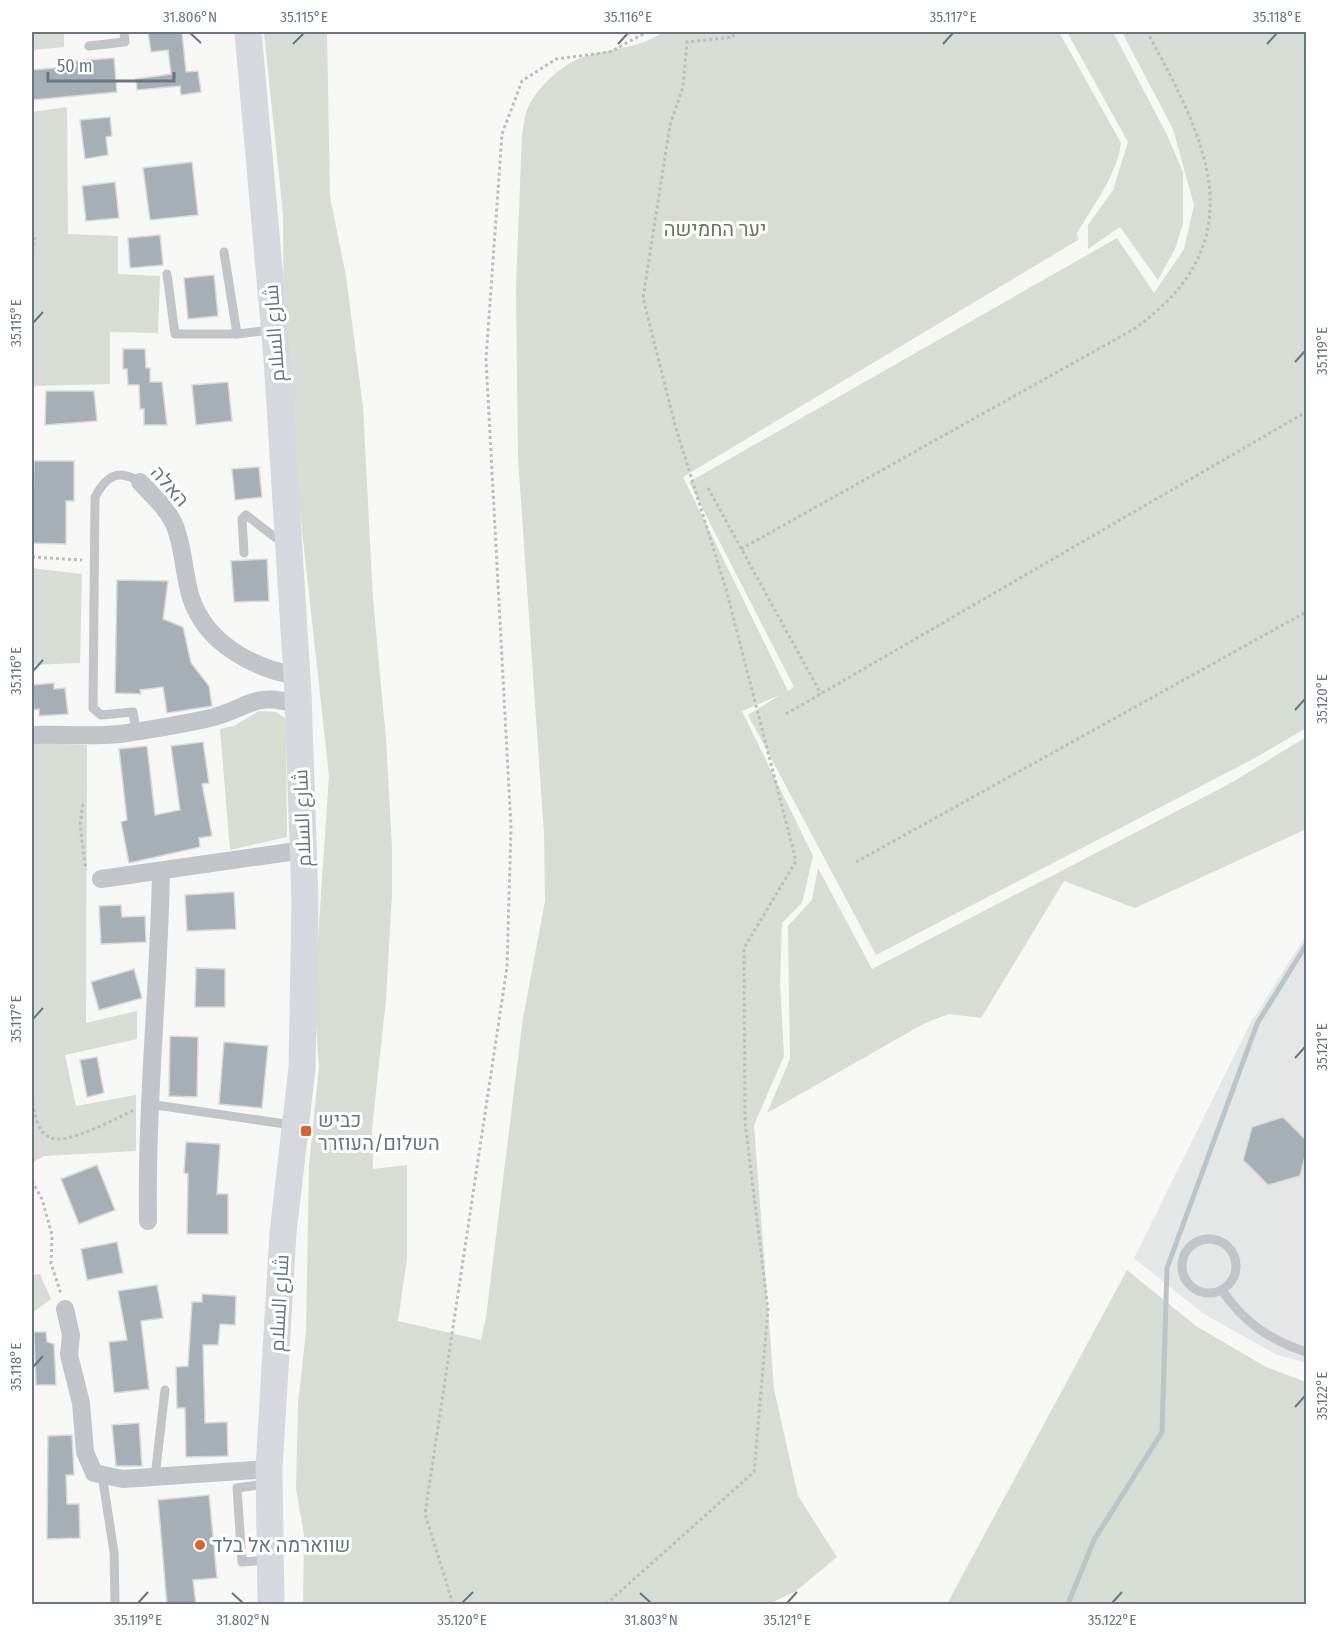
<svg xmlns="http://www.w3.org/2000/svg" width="1338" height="1636" viewBox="0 0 1338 1636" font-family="'Fira Sans Condensed',Cairo,Heebo,sans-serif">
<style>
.built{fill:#e5e6e6}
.green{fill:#d7dcd4}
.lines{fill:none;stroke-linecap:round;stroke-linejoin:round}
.stream{stroke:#bac4c9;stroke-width:5}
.building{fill:#a7afb6;stroke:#d9d9d7;stroke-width:1.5}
.path{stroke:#bbbdc0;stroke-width:3;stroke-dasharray:3 3;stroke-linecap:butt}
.lane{stroke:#c1c4c8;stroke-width:9}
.street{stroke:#c1c4c8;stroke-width:18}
.secondary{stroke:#d5d9dd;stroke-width:27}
.ticks{fill:none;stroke:#677685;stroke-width:2}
.poi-dot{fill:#dd612f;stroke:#fff;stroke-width:2}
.labels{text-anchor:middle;stroke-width:6;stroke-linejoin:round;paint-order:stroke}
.park-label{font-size:20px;fill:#657762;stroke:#fff}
.street-label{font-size:20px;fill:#677685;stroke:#fff}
.poi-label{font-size:20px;fill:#677685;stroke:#fff;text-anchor:start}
.neatline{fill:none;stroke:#677685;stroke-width:2}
.ticks-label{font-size:15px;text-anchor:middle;fill:#677685}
</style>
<rect width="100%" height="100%" fill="#f7f7f5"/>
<polygon class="built" points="1306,935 1306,1363 1275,1354 1204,1314 1134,1258 1250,1024"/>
<g class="green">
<polygon points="32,32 64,32 64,47 32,50"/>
<path d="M264,32H327L330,197L346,276L363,407L373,599L386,739L392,847V893L386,999L372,1129L373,1169L407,1165V1259L398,1321L481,1340L486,1317L523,1018L545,901L544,833L518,458L516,289L522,133C524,126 524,117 527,110C535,89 562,64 583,57C610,48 640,49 663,32H1059L1121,143C1116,177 1094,204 1077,233L1078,240L683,477L788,691L794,687L689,482L1117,238L1154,293L1184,249L1194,205L1173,129L1122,32H1306V728L1255,758L876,955L748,715L780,695L742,711L813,856L802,903L782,923L780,982L784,1056L754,1125L774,1389L798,1496L837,1557L796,1591L769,1604H303L304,1535L296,1489L298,1403L306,1332L309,1165L319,1067L314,998L329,776L284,366L283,214Z"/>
<polygon points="1067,32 1113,32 1167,135 1183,172 1183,224 1175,249 1158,280 1120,227 1088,249 1088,225 1113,190 1128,142"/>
<polygon points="67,107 68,234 118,236 118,274 160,276 158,333 110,332 110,384 32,386 32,112"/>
<polygon points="32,568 82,574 80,663 32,665"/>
<polygon points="259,711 276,712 286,719 287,837 230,850 220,729 234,726"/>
<polygon points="1306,737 1306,829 1135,908 1064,881 981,1018 949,1014 925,1023 767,1113 790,1059 788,926 812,900 818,868 872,969 1231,783"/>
<polygon points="32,743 87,745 86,1023 137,1011 137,1039 65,1055 76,1106 136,1095 136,1151 44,1156 32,1163"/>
<polygon points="1127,1270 1196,1326 1266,1367 1306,1382 1306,1604 947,1604"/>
<polygon points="40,1274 51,1299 32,1313 32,1275"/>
</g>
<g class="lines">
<polyline class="stream" points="1068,1604 1094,1540 1162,1432 1167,1268 1257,1024 1306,945"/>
</g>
<g class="building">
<polygon points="148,32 182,32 186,72 198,71 201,92 181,95 180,86 137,90 136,79 171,74 168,50 151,52"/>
<polygon points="114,58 117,92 32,100 32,70 76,66 75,61"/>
<polygon points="110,117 112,136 106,137 108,155 85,159 80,120"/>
<polygon points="192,162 198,215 150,220 143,168"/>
<polygon points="115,182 119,218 86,221 82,186"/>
<polygon points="160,235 163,265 130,268 128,238"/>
<polygon points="214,275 218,316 188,319 184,278"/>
<polygon points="123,349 145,349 146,368 150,368 150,382 162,382 167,425 144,425 144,409 140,409 139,385 128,385 127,369 123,369"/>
<polygon points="228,382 232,421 196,425 192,385"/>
<polygon points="46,391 94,391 97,421 45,425"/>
<polygon points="34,461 74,461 74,501 66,501 66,544 32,543"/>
<polygon points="259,467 262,497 235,500 232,469"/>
<polygon points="267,559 269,601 234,602 231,561"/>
<polygon points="117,580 168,581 163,619 183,627 191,663 209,686 212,706 167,713 163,687 140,690 141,694 115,693"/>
<polygon points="54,683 54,689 65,688 68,714 39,716 39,709 34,710 32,685"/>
<polygon points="203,742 209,783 202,784 212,836 199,838 200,847 129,863 121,822 127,820 119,749 147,746 155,815 180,810 171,746"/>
<polygon points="234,892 236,929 187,931 185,895"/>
<polygon points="121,905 122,917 145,916 146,942 101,944 99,906"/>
<polygon points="196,968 225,969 225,1007 195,1007"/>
<polygon points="134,969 142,998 99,1010 91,982"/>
<polygon points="170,1036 198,1037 197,1097 169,1096"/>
<polygon points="224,1042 268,1046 262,1108 219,1104"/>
<polygon points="97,1057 104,1093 87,1097 80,1060"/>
<polygon points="1283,1117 1306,1140 1306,1153 1300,1176 1268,1185 1243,1160 1252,1127"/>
<polygon points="186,1142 220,1144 217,1194 228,1194 228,1234 187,1234 188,1174 184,1173"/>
<polygon points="97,1165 115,1210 79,1224 61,1179"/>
<polygon points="117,1242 123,1273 87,1280 81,1249"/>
<polygon points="157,1285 163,1318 141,1321 149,1389 114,1393 109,1342 127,1340 118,1291"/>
<polygon points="202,1294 236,1296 235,1325 220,1324 218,1345 203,1345 205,1423 227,1422 228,1456 186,1457 185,1408 177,1408 176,1367 188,1366 192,1302 202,1302"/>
<polygon points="34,1332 46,1332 47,1342 54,1344 56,1385 36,1385"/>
<polygon points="139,1423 142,1466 116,1466 112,1425"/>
<polygon points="72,1435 74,1475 66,1475 67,1504 79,1504 80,1538 47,1539 48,1436"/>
<polygon points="209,1495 217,1578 193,1580 196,1605 167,1605 158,1500"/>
</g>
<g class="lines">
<g class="path">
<polyline points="32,232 35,235 32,256"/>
<polyline points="708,488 821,694"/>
<path d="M741,549L1134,329C1258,241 1207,141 1147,32"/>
<polyline points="32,557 82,560"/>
<polyline points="786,714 1306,412"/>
<polyline points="83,804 80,825 86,870"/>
<polyline points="856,862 1306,612"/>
<path d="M32,1097C34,1111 36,1132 51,1138C67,1145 117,1118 134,1110"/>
<polyline points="32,1181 42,1199 52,1235 51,1263 61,1294"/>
<polyline points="453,1604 425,1514 507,967 511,827 486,359 502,134 522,81 556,59 610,52 647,32"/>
<polyline points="606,1604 754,1472 768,1310 745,1122 744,948 796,861 726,589 675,425 643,298 670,125 683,87 687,42 733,37 734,32"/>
</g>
<g class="lane">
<polyline points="89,46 125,42 124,32"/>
<polyline points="224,252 237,334"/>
<polyline points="167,274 175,334 237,334 271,330"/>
<polyline points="244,553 242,519 246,515 276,538 285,540"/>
<path d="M136,731L133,712L101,715L93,708L95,497C106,476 118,468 140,482"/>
<polyline points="149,1104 292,1125"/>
<circle cx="1209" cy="1266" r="27"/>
<path d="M1222,1290C1243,1322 1270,1340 1306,1352"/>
<polyline points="102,1475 114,1552 115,1604"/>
<polyline points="155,1477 165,1390"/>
<polyline points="266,1484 237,1488 242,1562 268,1560"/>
</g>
<g class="street">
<path d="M140,482C153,496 170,511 176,529C184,551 184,576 191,598C206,643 252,668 297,676"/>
<path d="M32,735C60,734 91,737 120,734C148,730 178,725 206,719C249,710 250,690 299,705"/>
<polyline points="101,879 303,850"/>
<path d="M148,1221C146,1104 159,988 161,871"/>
<polyline points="65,1309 71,1335 69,1355 81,1403 85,1452 94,1473 123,1479 269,1469"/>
</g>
<polyline class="secondary" points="248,32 277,358 298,694 305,902 302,1068 283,1233 269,1469 271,1604"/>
</g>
<path class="ticks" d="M190,33L201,43M293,44L304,33M618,44L628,33M943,44L953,33M1267,44L1277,33M33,323L43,312M1295,362L1305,351M33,671L43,660M1295,710L1305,699M33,1019L43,1008M1295,1058L1305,1047M33,1367L43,1356M1295,1407L1305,1396M232,1593L243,1603M640,1593L651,1603M138,1603L148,1592M462,1603L473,1592M787,1603L797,1592M1112,1603L1122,1592"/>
<g class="poi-dot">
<rect x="300" y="1125" width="12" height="12" rx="3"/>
<circle cx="200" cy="1545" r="6"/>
</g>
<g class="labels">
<g class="park-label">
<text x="715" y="236">יער החמישה</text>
</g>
<g class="street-label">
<text transform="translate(274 333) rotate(-94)" y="7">شارع السلام</text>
<text transform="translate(170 486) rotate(49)" y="7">האלה</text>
<text transform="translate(302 818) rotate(-92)" y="7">شارع السلام</text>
<text transform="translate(279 1303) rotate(-87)" y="7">شارع السلام</text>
</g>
<g class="poi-label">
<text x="318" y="1127">כביש<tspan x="318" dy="23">השלום/העוזרר</tspan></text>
<text x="212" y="1552">שווארמה אל בלד</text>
</g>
</g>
<rect width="1338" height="1636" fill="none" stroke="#ffffff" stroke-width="66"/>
<path d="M48 72v9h126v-9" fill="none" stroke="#677685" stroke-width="3"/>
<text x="57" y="72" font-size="18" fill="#677685" stroke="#ffffff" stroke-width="4.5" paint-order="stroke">50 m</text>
<rect x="33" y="33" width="1272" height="1570" class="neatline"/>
<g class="ticks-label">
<text x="190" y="22">31.806°N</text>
<text x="304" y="22">35.115°E</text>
<text x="628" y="22">35.116°E</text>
<text x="953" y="22">35.117°E</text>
<text x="1277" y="22">35.118°E</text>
<text transform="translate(16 323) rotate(-90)" y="5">35.115°E</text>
<text transform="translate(1322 351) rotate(-90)" y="5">35.119°E</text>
<text transform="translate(16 671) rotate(-90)" y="5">35.116°E</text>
<text transform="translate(1322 699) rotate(-90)" y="5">35.120°E</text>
<text transform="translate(16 1019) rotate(-90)" y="5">35.117°E</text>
<text transform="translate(1322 1047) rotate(-90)" y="5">35.121°E</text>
<text transform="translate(16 1367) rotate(-90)" y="5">35.118°E</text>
<text transform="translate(1322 1396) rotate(-90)" y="5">35.122°E</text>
<text x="138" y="1625">35.119°E</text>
<text x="243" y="1625">31.802°N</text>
<text x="462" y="1625">35.120°E</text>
<text x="651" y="1625">31.803°N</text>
<text x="787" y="1625">35.121°E</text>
<text x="1112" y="1625">35.122°E</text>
</g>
</svg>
